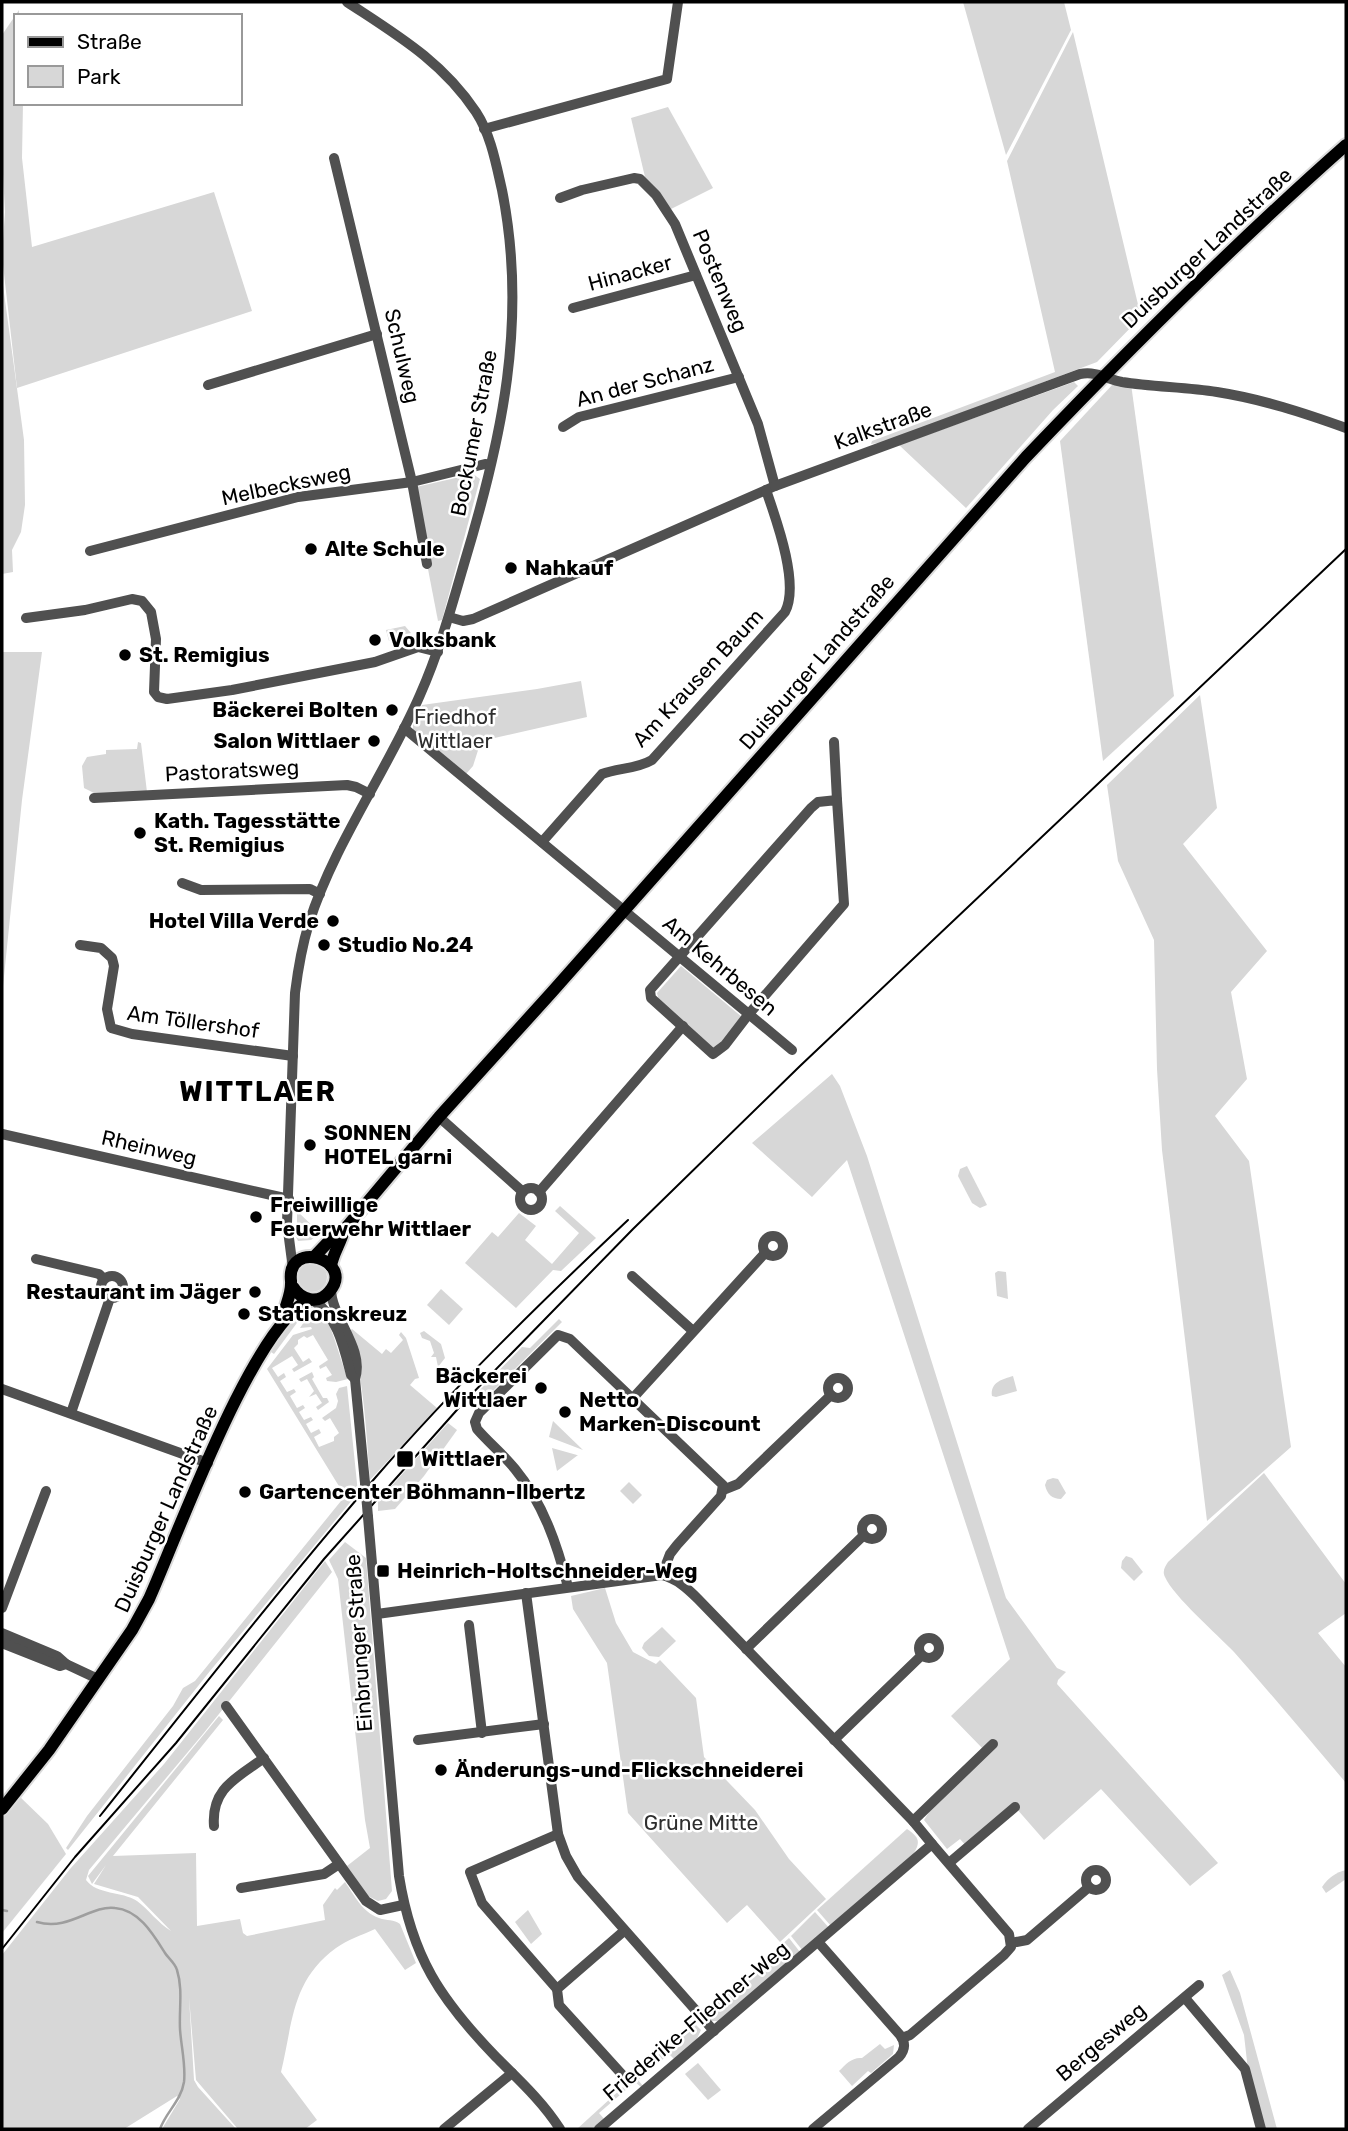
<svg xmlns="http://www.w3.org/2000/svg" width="1348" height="2131" viewBox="0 0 1348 2131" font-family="Rubik,sans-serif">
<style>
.green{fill:#d7d7d7}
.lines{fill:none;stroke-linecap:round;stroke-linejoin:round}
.stream{stroke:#9e9e9e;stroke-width:2.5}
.major-casing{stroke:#dbdbdb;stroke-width:16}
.minor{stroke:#505050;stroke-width:10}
.major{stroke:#000;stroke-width:12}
.tram{stroke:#000;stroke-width:2}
.minor-bridge{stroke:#505050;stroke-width:10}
.poi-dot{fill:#000;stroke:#fff;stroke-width:2.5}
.labels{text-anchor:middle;stroke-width:5;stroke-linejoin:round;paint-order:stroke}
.street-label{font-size:21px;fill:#000;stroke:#fff}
.poi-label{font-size:21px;font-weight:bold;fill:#000;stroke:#fff;text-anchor:start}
.park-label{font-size:21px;fill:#2e2e2e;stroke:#fff}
.district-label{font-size:28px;font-weight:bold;letter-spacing:2px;fill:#000;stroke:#fff}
</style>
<rect width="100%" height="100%" fill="#fff"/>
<g class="green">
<polygon points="963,2 1064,2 1071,30 1006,155"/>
<polygon points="19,10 19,16 16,16 16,103 23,103 22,158 32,247 214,192 252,311 17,388 2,256 5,212 2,155 2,35"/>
<polygon points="1073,32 1141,317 1097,362 884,442 871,444 872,441 1055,372 1007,161"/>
<polygon points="668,107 713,188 671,209 645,177 631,118"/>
<polygon points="2,278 24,440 25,505 21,532 12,550 13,572 2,574"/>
<polygon points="1074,382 1078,386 1053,410 966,508 899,445"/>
<polygon points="1114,383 1131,384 1174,696 1103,761 1060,441"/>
<polygon points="473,474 480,479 442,620 438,621 427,564 416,487"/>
<polygon points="405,626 411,633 389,641 386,630"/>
<polygon points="2,652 42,652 22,800 2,996"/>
<polygon points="581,681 587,717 481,741 473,766 466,774 413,730 413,725 422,705 537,689"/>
<polygon points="1200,695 1217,808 1183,844 1267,951 1231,992 1247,1079 1215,1116 1249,1161 1291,1447 1207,1521 1162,1150 1157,1069 1154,940 1118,861 1107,785"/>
<polygon points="138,742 141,743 147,792 98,795 84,788 82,766 87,757 106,754 106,750 137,749"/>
<polygon points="681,966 742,1017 718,1048 712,1047 659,1001 657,993"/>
<polygon points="832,1074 840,1086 867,1156 1006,1598 1057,1668 1066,1672 1058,1680 1057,1684 1218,1863 1190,1886 1101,1789 1044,1840 1016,1808 967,1847 960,1839 947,1849 924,1820 933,1806 984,1750 951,1716 1010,1659 847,1160 812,1197 752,1143"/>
<polygon points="967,1166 987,1205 980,1208 972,1203 958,1176 960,1169"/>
<polygon points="560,1206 596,1238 561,1271 553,1270 516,1308 465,1263 492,1232 498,1237 519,1213 536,1226 525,1240 552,1264 579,1233 555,1211"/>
<polygon points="297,1211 320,1233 311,1240 298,1241 294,1233 297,1228"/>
<circle cx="312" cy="1277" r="15"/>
<polygon points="998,1271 1006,1272 1008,1299 997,1296 995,1273"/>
<polygon points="441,1289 463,1309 449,1325 427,1305"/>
<polygon points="296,1312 302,1316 274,1354 271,1352"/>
<path d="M324,1315C335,1334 339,1357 348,1379L336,1382L327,1381L326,1378L332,1375L326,1366L320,1369L319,1366L328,1360L313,1335L307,1338L304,1336L298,1340V1344L294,1348L303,1362L309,1358L312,1362L294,1372L292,1369L298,1365L292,1356L272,1368L278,1377L284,1373L286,1377L280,1381L287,1392L294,1389L296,1392L290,1396L297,1408L303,1405L305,1408L299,1412L304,1420L311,1417L313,1420L306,1424L311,1433L319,1429L321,1433L314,1437L319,1447L334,1441V1437L339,1433L330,1418L325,1421L322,1418L336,1408L338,1401L336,1394L339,1388L347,1386L358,1493L210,1671L68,1850L66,1848L87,1816L173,1706L183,1688L195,1681L345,1496L267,1369L293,1335L312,1329L311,1327L300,1328L308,1316Z"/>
<polygon points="559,1319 562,1322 478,1406 477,1401 472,1398 522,1347 530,1348"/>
<path d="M352,1329L382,1354L386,1349L391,1353L403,1340L399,1335L401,1332L406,1338L419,1378L415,1379L410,1385L437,1408L370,1480C366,1429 364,1380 350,1331Z"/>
<polygon points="424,1331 441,1344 445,1358 438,1367 436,1357 431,1357 434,1353 430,1341 422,1338 420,1333"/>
<polygon points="312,1372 314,1377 312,1379 323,1398 327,1398 329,1402 318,1410 316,1407 322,1403 316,1394 309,1397 314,1391 307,1379 301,1382 299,1379"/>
<path d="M1013,1376L1017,1391L996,1397L992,1396C990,1382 1003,1379 1013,1376Z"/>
<polygon points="553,1421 583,1450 549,1437"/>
<polygon points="448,1423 457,1430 424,1476 395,1509 378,1511 378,1501"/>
<polygon points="552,1448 577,1455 578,1455 557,1471"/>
<path d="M1264,1473L1346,1584V1613L1318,1633L1346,1667V1783C1309,1739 1272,1695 1234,1652C1218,1635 1173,1596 1165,1577C1162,1571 1165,1567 1168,1562Z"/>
<path d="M1053,1478L1058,1479L1066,1493L1061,1499C1052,1499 1047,1494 1045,1485L1047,1480Z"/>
<polygon points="629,1482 642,1495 633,1504 620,1491"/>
<polygon points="345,1542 366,1558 392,1891 386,1899 378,1901 368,1896 347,1866 370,1848 365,1820 338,1579 329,1560"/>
<polygon points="1126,1556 1132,1558 1143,1572 1134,1581 1121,1568 1122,1561"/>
<path d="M325,1561L332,1572L203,1734L89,1870L86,1880C97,1895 122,1891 137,1901C149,1910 158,1923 171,1931L138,1897L94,1884L106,1865L92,1884L88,1876L219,1716L223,1720L113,1856L196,1853L197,1926L240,1919L243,1933L247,1936L325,1920L323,1905L335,1888L337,1890L345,1882C355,1896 362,1912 379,1918C387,1921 394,1919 400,1924L416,1963L405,1970L375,1929C362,1935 347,1940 336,1948C291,1981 293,2023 281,2072L317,2120L305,2129H238L196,2080L189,1997L194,2080L198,2087L236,2129H162L180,2099L177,2096L124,2129H2V1955L70,1869L164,1764Z"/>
<polygon points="605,1588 616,1623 633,1652 656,1664 660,1660 696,1698 704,1757 755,1810 789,1859 826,1899 780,1942 747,1905 727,1923 628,1813 607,1663 573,1609 571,1596"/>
<polygon points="662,1627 676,1641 659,1657 649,1656 642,1648 644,1643"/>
<polygon points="18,1795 48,1824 66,1854 2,1933 2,1814"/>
<path d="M907,1829C922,1839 920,1844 910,1859L831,1926L817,1910Z"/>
<path d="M1346,1870V1879L1326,1893L1322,1887C1328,1878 1336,1872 1346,1870Z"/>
<polygon points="528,1910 542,1934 531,1944 515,1922"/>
<polygon points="815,1912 830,1929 803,1951 791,1936"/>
<polygon points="789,1938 800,1952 720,2021 711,2021 704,2014"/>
<polygon points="1230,1970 1240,1993 1277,2129 1264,2129 1248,2070 1244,2035 1222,1975"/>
<polygon points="691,2025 696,2025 701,2030 695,2043 675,2060 669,2054 638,2080 643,2086 641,2087 635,2082 599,2113 605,2120 593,2129 577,2129"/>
<path d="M880,2044L885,2049L894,2045L893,2054L871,2073L868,2071L852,2086L839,2071C846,2064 852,2057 862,2058Z"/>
<polygon points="698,2063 721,2090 708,2100 685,2074"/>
</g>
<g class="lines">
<g class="stream">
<polyline points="2,1910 7,1911"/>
<path d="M37,1922C70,1931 90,1905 115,1908C139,1910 153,1934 165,1953C168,1958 175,1963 177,1970C183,1989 179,2009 180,2029C181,2046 186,2065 184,2082C181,2101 166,2112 160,2129"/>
</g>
<defs>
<g id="major">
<path d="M315,1256L333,1237L344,1230L439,1117L552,992L1026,457C1129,349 1234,244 1346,145"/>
<path d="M331,1266C333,1253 341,1243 344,1230"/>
<path d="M282,1322C284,1306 292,1296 291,1281C286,1238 357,1260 329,1292C318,1305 301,1300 293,1287"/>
<path d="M2,1809L49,1750L132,1630L149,1599C177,1537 253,1325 309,1300"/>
</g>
</defs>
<use href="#major" class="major-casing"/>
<g class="minor">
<polyline points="484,129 667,79 678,2"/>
<polyline points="334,158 412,482 427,564"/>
<polyline points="560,198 582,190 634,178 640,179 656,195 675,224 758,424 775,486"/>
<polyline points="573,308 696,275"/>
<polyline points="208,385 377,334"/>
<polyline points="563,427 579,417 739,377"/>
<polyline points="90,551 298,497 412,482 485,464 490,465"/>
<path d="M449,617L463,621L473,619L775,486L1080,374C1097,371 1107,379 1122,382C1153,387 1186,387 1217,392C1262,399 1304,413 1346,428"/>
<polyline points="26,618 85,610 132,599 142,601 151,612 156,639 154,692 158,697 167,699 232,690 375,662 418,647 438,652"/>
<polyline points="404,728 792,1050"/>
<polyline points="834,742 837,800"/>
<polyline points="94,798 347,785 356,787 370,794"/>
<polygon points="837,800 844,904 748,1015 725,1045 713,1054 651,998 650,990 811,808 818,802"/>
<path d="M542,842L602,774C618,768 637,769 652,760L785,612C800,584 776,519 766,490"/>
<polyline points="182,883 201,890 310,889 320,894"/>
<polyline points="80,945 101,948 112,958 114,966 107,1009 111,1028 132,1034 293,1056"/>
<polyline points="439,1117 523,1192"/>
<polyline points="2,1134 289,1199"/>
<circle cx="531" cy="1199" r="11"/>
<polyline points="539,1192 683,1026"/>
<circle cx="773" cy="1246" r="10"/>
<polyline points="36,1259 99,1274 104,1279"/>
<path d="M293,1269L287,1223L295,993C298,969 302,946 309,923C334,844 387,771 420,695C439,652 451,609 464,564C502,439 528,320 502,190C496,164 491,135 476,112C442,61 397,35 347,2"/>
<polyline points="632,1276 693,1331"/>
<circle cx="112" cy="1287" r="11"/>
<path d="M331,1289C331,1317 365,1348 355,1379L365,1483"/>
<path d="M313,1300C338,1317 344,1348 351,1375L355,1379"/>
<circle cx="838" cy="1388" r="10"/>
<polyline points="2,1389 208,1463"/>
<polyline points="633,1398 765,1253"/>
<polyline points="71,1413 110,1298"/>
<polyline points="723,1490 738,1484 831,1395"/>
<path d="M368,1517L399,1876C412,1957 440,1999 496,2057C519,2080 543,2102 560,2129"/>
<circle cx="872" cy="1529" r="10"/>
<path d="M568,1587C557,1544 543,1503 515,1469C503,1454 489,1443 477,1429L475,1422L479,1413L558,1335L570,1339L723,1485L721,1496L677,1545L670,1554L662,1575"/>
<polyline points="526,1593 558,1834 566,1856 578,1877 714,2031"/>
<polyline points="2,1608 46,1491"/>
<path d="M377,1614L662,1575C677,1579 687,1588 698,1599L913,1821L932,1844"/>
<polyline points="469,1625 482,1733"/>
<polyline points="2,1633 57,1656 66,1664"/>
<circle cx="929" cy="1648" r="10"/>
<polyline points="2,1643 60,1666 66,1664 98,1679"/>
<polyline points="746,1649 864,1535"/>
<polyline points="226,1706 366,1901 380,1910 403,1905"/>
<polyline points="418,1740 544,1724"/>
<polyline points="834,1740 922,1655"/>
<polyline points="913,1821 993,1744"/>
<path d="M214,1826C211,1788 237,1778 264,1758"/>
<polyline points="949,1863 1015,1807"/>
<circle cx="1096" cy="1880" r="10"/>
<polyline points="241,1888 324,1874 339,1864"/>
<polyline points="624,1931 557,1989 559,2005 628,2081"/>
<polyline points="1011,1943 1027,1940 1089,1887"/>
<polyline points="557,1989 482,1903 470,1872 558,1834"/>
<polyline points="1185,1998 1245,2069 1261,2129"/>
<polyline points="444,2129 512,2073"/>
<polyline points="599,2129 932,1844 1009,1934 1011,1947 1004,1955 910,2035 902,2038"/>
<path d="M813,2129L899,2057C905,2050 906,2043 900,2035L819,1943"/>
<polyline points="1028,2129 1199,1985"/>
</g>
<use href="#major" class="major"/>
<g class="tram">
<path d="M100,1816C190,1703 280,1588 375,1478C454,1387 541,1302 628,1220"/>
<polyline points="2,1949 75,1857 176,1743 324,1559 464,1402 633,1229 800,1066 1346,549"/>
</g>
<polyline class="minor-bridge" points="365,1483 368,1517"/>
</g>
<g class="poi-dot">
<circle cx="311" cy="549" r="7"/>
<circle cx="511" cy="568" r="7"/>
<circle cx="375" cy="640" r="7"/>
<circle cx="125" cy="655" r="7"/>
<circle cx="392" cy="710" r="7"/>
<circle cx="374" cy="741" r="7"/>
<circle cx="140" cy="833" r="7"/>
<circle cx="333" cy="921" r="7"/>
<circle cx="324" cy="945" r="7"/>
<circle cx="310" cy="1145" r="7"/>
<circle cx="256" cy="1217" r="7"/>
<circle cx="255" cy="1292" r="7"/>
<circle cx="244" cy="1314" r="7"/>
<circle cx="541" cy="1388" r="7"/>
<circle cx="565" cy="1412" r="7"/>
<rect x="396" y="1450" width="18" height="18" rx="3.5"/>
<circle cx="245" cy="1492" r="7"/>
<rect x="376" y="1564" width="14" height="14" rx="3.5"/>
<circle cx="441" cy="1770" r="7"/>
</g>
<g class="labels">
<g class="street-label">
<text transform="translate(1207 248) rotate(-43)" y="7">Duisburger Landstraße</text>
<text transform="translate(630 273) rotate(-15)" y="7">Hinacker</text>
<text transform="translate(720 281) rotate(67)" y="7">Postenweg</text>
<text transform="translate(402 356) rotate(77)" y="7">Schulweg</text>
<text transform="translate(645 382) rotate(-15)" y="7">An der Schanz</text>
<text transform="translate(883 426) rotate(-20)" y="7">Kalkstraße</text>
<text transform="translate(474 433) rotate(-79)" y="7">Bockumer Straße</text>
<text transform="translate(286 485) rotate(-12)" y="7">Melbecksweg</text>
<text transform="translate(817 662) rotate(-49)" y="7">Duisburger Landstraße</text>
<text transform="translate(698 678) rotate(-47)" y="7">Am Krausen Baum</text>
<text transform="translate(232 771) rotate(-3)" y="7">Pastoratsweg</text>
<text transform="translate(720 966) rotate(40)" y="7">Am Kehrbesen</text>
<text transform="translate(193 1022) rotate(8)" y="7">Am Töllershof</text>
<text transform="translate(149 1148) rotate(13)" y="7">Rheinweg</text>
<text transform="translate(166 1509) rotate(-66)" y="7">Duisburger Landstraße</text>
<text transform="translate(359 1643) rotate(-94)" y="7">Einbrunger Straße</text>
<text transform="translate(696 2021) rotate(-40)" y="7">Friederike-Fliedner-Weg</text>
<text transform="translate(1101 2042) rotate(-40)" y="7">Bergesweg</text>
</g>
<g class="poi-label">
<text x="325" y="556">Alte Schule</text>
<text x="525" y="575">Nahkauf</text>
<text x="389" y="647">Volksbank</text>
<text x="139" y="662">St. Remigius</text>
<text x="378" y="717" text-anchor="end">Bäckerei Bolten</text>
<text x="360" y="748" text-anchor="end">Salon Wittlaer</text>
<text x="154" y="828">Kath. Tagesstätte<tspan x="154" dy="24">St. Remigius</tspan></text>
<text x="319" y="928" text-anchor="end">Hotel Villa Verde</text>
<text x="338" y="952">Studio No.24</text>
<text x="324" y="1140">SONNEN<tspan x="324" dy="24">HOTEL garni</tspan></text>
<text x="270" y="1212">Freiwillige<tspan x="270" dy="24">Feuerwehr Wittlaer</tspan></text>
<text x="241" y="1299" text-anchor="end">Restaurant im Jäger</text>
<text x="258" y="1321">Stationskreuz</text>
<text x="527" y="1383" text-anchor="end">Bäckerei<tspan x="527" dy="24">Wittlaer</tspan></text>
<text x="579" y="1407">Netto<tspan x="579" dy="24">Marken-Discount</tspan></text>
<text x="421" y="1466">Wittlaer</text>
<text x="259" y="1499">Gartencenter Böhmann-Ilbertz</text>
<text x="397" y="1578">Heinrich-Holtschneider-Weg</text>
<text x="455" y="1777">Änderungs-und-Flickschneiderei</text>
</g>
<g class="park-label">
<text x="455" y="724">Friedhof<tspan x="455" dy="24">Wittlaer</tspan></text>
<text x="701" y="1830">Grüne Mitte</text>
</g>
<g class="district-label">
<text x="258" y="1101">WITTLAER</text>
</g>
</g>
<rect width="1348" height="2131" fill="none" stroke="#000000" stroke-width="7"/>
<rect x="14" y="14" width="228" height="91" fill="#ffffff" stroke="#999999" stroke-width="2"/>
<rect x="28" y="37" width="35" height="10" fill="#000000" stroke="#999999" stroke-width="2"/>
<text x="77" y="49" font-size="21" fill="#000000">Straße</text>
<rect x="28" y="66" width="35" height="21" fill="#d7d7d7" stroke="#999999" stroke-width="2"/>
<text x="77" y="84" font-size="21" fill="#000000">Park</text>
</svg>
